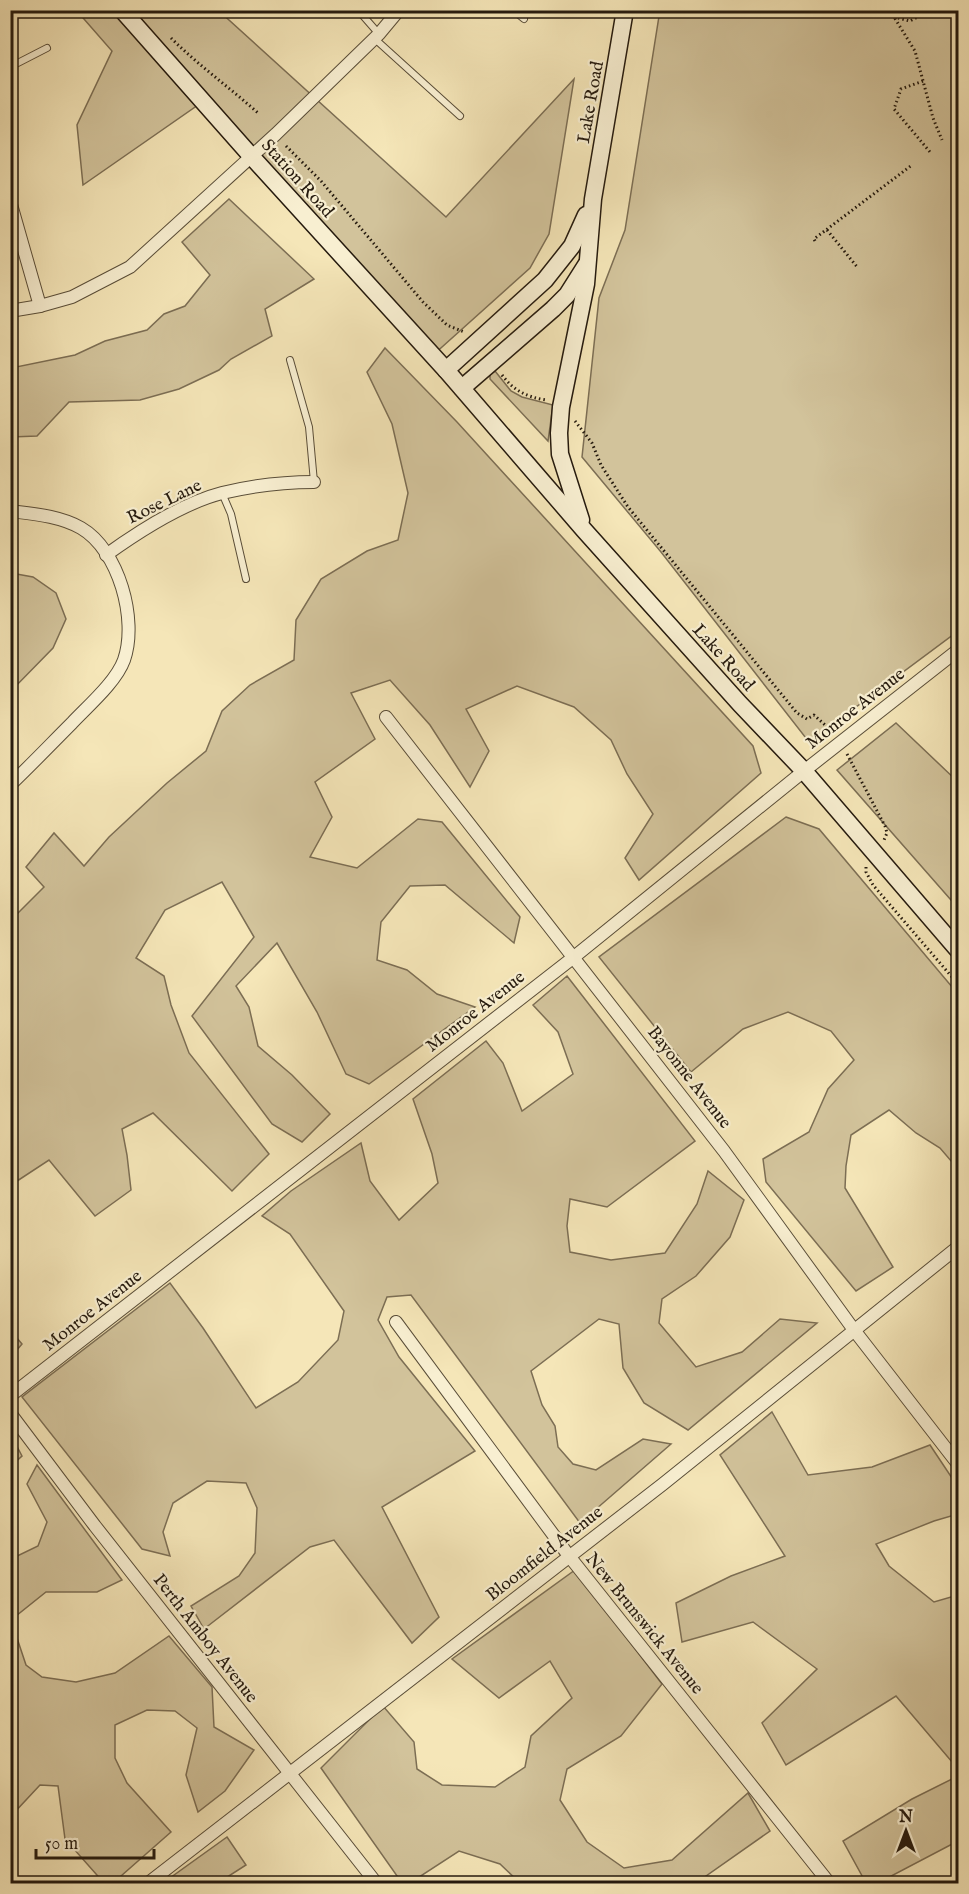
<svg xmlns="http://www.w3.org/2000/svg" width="969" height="1894" viewBox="0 0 969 1894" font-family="'IM FELL English',serif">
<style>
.green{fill:#d2c39b;stroke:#7c6e54;stroke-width:1.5}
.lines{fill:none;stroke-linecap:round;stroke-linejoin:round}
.lane-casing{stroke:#594d38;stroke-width:8}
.street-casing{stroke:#594d38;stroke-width:14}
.secondary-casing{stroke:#251a0e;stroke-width:19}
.path{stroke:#251a0e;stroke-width:3;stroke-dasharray:1.5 3;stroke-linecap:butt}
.lane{stroke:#f8efd1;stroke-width:6}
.street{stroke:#f8efd1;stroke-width:12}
.secondary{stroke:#f8efd1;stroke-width:16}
.labels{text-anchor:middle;stroke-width:4.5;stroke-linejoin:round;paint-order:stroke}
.street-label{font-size:18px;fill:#251a0e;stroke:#f8efd1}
</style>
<rect width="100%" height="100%" fill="#f5e6b8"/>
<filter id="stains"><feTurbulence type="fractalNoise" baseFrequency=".00333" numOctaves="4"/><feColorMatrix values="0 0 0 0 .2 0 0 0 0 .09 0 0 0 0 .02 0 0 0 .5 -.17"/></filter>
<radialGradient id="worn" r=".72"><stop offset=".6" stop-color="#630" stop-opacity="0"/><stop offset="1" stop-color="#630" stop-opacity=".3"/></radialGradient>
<g class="green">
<polygon points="660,10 958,11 958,631 809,742 661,552 582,457 599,298 625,230"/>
<polygon points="77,11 219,11 446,217 574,79 549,234 530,268 432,356 201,103 83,185 77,125 112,51"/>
<polygon points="229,199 314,279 265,309 272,336 231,359 219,370 179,389 140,400 69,402 37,436 11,437 11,368 75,355 105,341 147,330 164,314 185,306 210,275 182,242"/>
<polygon points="385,348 457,422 753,746 761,773 639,880 625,858 653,814 627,774 611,740 574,707 517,686 466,709 489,751 470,787 430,725 390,680 351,693 375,739 315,782 332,817 310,857 357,868 418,819 442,822 520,917 514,943 445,885 410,886 381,922 377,960 407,970 437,994 475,1007 369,1084 346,1074 317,1012 277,943 236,986 249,1007 258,1046 292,1075 330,1114 302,1142 272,1124 192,1016 254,937 222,882 165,910 136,958 164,976 171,1005 189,1053 269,1154 232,1191 153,1113 122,1129 127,1155 131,1190 95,1216 49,1160 11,1185 11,920 44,887 26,867 54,833 84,866 109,837 167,783 206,751 222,711 250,685 294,660 296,620 321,579 367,551 398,540 408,493 392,424 367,372"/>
<polygon points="495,371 511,391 522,397 553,405 548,441 490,379 490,375"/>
<polygon points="11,573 33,577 56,593 66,619 53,648 11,691"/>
<polygon points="896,723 958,782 958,908 837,770"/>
<polygon points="786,817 819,829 958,994 958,1169 940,1148 916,1133 889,1110 851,1135 846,1166 845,1188 893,1267 856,1291 766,1182 763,1159 809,1132 828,1089 854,1060 831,1031 788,1012 743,1029 691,1072 599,957"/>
<polygon points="567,976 695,1141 607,1207 570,1199 567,1226 570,1252 611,1260 665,1253 697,1204 708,1171 744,1200 730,1237 696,1276 662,1299 659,1323 696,1367 742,1352 780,1319 817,1323 688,1430 644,1403 623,1368 619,1324 599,1319 531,1371 542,1405 555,1426 558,1447 573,1464 596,1470 643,1439 671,1444 580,1523 411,1295 387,1297 378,1320 399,1357 475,1451 382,1507 439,1617 412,1643 334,1540 310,1547 204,1629 191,1606 239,1576 255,1553 257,1508 246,1483 207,1481 173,1503 163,1532 170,1556 142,1549 22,1397 170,1283 203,1328 256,1408 298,1382 338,1340 344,1311 290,1234 262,1216 291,1191 361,1143 370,1181 399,1220 438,1183 432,1154 413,1099 486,1041 503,1063 522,1111 573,1074 558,1032 533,1005"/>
<polygon points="11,1331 22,1344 11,1357 10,1357"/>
<polygon points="772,1412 808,1475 872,1467 930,1445 958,1487 958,1514 934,1521 876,1544 889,1566 934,1602 958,1595 958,1769 896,1696 786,1765 762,1723 817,1669 753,1622 682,1642 676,1603 731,1576 785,1556 720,1455"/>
<polygon points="11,1435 22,1456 11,1466 10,1466"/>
<polygon points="37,1465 122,1580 97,1592 46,1592 11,1620 26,1665 42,1677 76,1682 115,1673 169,1636 212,1687 214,1727 254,1750 225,1791 198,1812 186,1775 197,1728 175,1711 147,1710 115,1725 115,1758 127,1783 171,1832 113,1883 104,1883 65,1839 58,1786 40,1785 11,1816 11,1559 38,1546 47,1522 27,1484"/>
<polygon points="575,1570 662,1684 621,1736 567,1769 560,1800 587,1842 624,1868 672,1860 748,1793 770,1831 696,1883 520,1883 500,1864 459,1851 410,1883 402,1883 321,1768 383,1706 414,1742 417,1769 442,1785 495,1787 525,1767 531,1736 572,1698 550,1661 499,1698 452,1659"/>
<polygon points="958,1776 958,1841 878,1883 866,1883 843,1841 912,1799"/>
<polygon points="227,1837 246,1865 218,1883 163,1883"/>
</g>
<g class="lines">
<defs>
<g id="lane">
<polyline points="358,10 379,34"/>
<polyline points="513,10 524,19"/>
<polyline points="375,39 460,116"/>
<polyline points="10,67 47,48"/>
<polyline points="290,360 309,427 314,482"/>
<polyline points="222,493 231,514 246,579"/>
</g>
<g id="street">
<polyline points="10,201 40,306"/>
<polyline points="10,311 40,306 72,297 130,267 276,134 379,34 399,10"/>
<path d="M10,511C34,514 60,516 81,528C119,550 138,620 124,660C116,682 88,706 72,723C51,744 31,765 10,785"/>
<path d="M106,555C138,532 183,503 222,493C251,486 284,482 314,482"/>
<polyline points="386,717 724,1151 854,1330 958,1464"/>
<polyline points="396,1322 569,1556 830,1884"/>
<polyline points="10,1396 574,957 804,771 958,650"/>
<polyline points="10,1413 95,1526 377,1884"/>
<polyline points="147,1884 663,1484 958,1247"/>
</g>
<g id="secondary">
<polyline points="122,10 252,157 446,370 584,530 740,704 804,771 958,950"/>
<polyline points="446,370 545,280 572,246 586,215"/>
<polyline points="462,388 553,309 567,295 586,265"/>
<polyline points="581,520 560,454 559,433 561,407 586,284 593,199 625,10"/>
</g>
</defs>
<use href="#lane" class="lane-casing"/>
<use href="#street" class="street-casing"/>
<use href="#secondary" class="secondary-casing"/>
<g class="path">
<polyline points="882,10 894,17 910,21 931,10"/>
<polyline points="896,10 894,17 915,51 933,118 942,140"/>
<path d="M171,38C198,65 229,87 258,113"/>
<polyline points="923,81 901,89 894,109 930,152"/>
<polyline points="286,146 321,181 423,302 447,325 464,332"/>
<polyline points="827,230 858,268"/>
<polyline points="815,241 814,239 912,165"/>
<path d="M502,375C514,391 527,397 546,400"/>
<polyline points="575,421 592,443 601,465 628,507 797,713 807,719 814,715 833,732"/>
<polyline points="847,754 885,826 887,833 884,840"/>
<polyline points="866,867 866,872 873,885 958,984"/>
</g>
<use href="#lane" class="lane"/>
<use href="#street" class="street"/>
<use href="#secondary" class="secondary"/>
</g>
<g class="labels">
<g class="street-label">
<text transform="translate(590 102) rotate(-80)" y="6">Lake Road</text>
<text transform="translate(298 178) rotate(48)" y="6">Station Road</text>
<text transform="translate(164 501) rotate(-26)" y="6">Rose Lane</text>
<text transform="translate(724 657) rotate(48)" y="6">Lake Road</text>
<text transform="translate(855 708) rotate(-38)" y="6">Monroe Avenue</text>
<text transform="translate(475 1011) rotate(-38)" y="6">Monroe Avenue</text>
<text transform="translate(690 1077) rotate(52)" y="6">Bayonne Avenue</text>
<text transform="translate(92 1310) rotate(-38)" y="6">Monroe Avenue</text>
<text transform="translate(544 1553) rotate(-38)" y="6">Bloomfield Avenue</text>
<text transform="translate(645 1623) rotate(51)" y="6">New Brunswick Avenue</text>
<text transform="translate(206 1638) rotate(52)" y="6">Perth Amboy Avenue</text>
</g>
</g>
<rect width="969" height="1894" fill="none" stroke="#f5e6b8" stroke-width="36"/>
<rect x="12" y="12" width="945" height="1870" fill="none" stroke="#251a0e" stroke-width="3"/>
<rect x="18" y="18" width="933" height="1858" fill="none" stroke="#251a0e" stroke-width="1.5"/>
<g transform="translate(906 1831)" stroke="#f8efd1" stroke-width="4.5" paint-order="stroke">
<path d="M0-4.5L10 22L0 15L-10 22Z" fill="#251a0e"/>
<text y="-9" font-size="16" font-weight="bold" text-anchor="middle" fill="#251a0e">N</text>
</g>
<path d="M36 1849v9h118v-9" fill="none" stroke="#251a0e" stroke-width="3"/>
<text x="45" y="1849" font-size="18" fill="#251a0e" stroke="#f8efd1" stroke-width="4.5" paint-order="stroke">50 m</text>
<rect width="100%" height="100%" filter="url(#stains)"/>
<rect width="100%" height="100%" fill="url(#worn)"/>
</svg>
